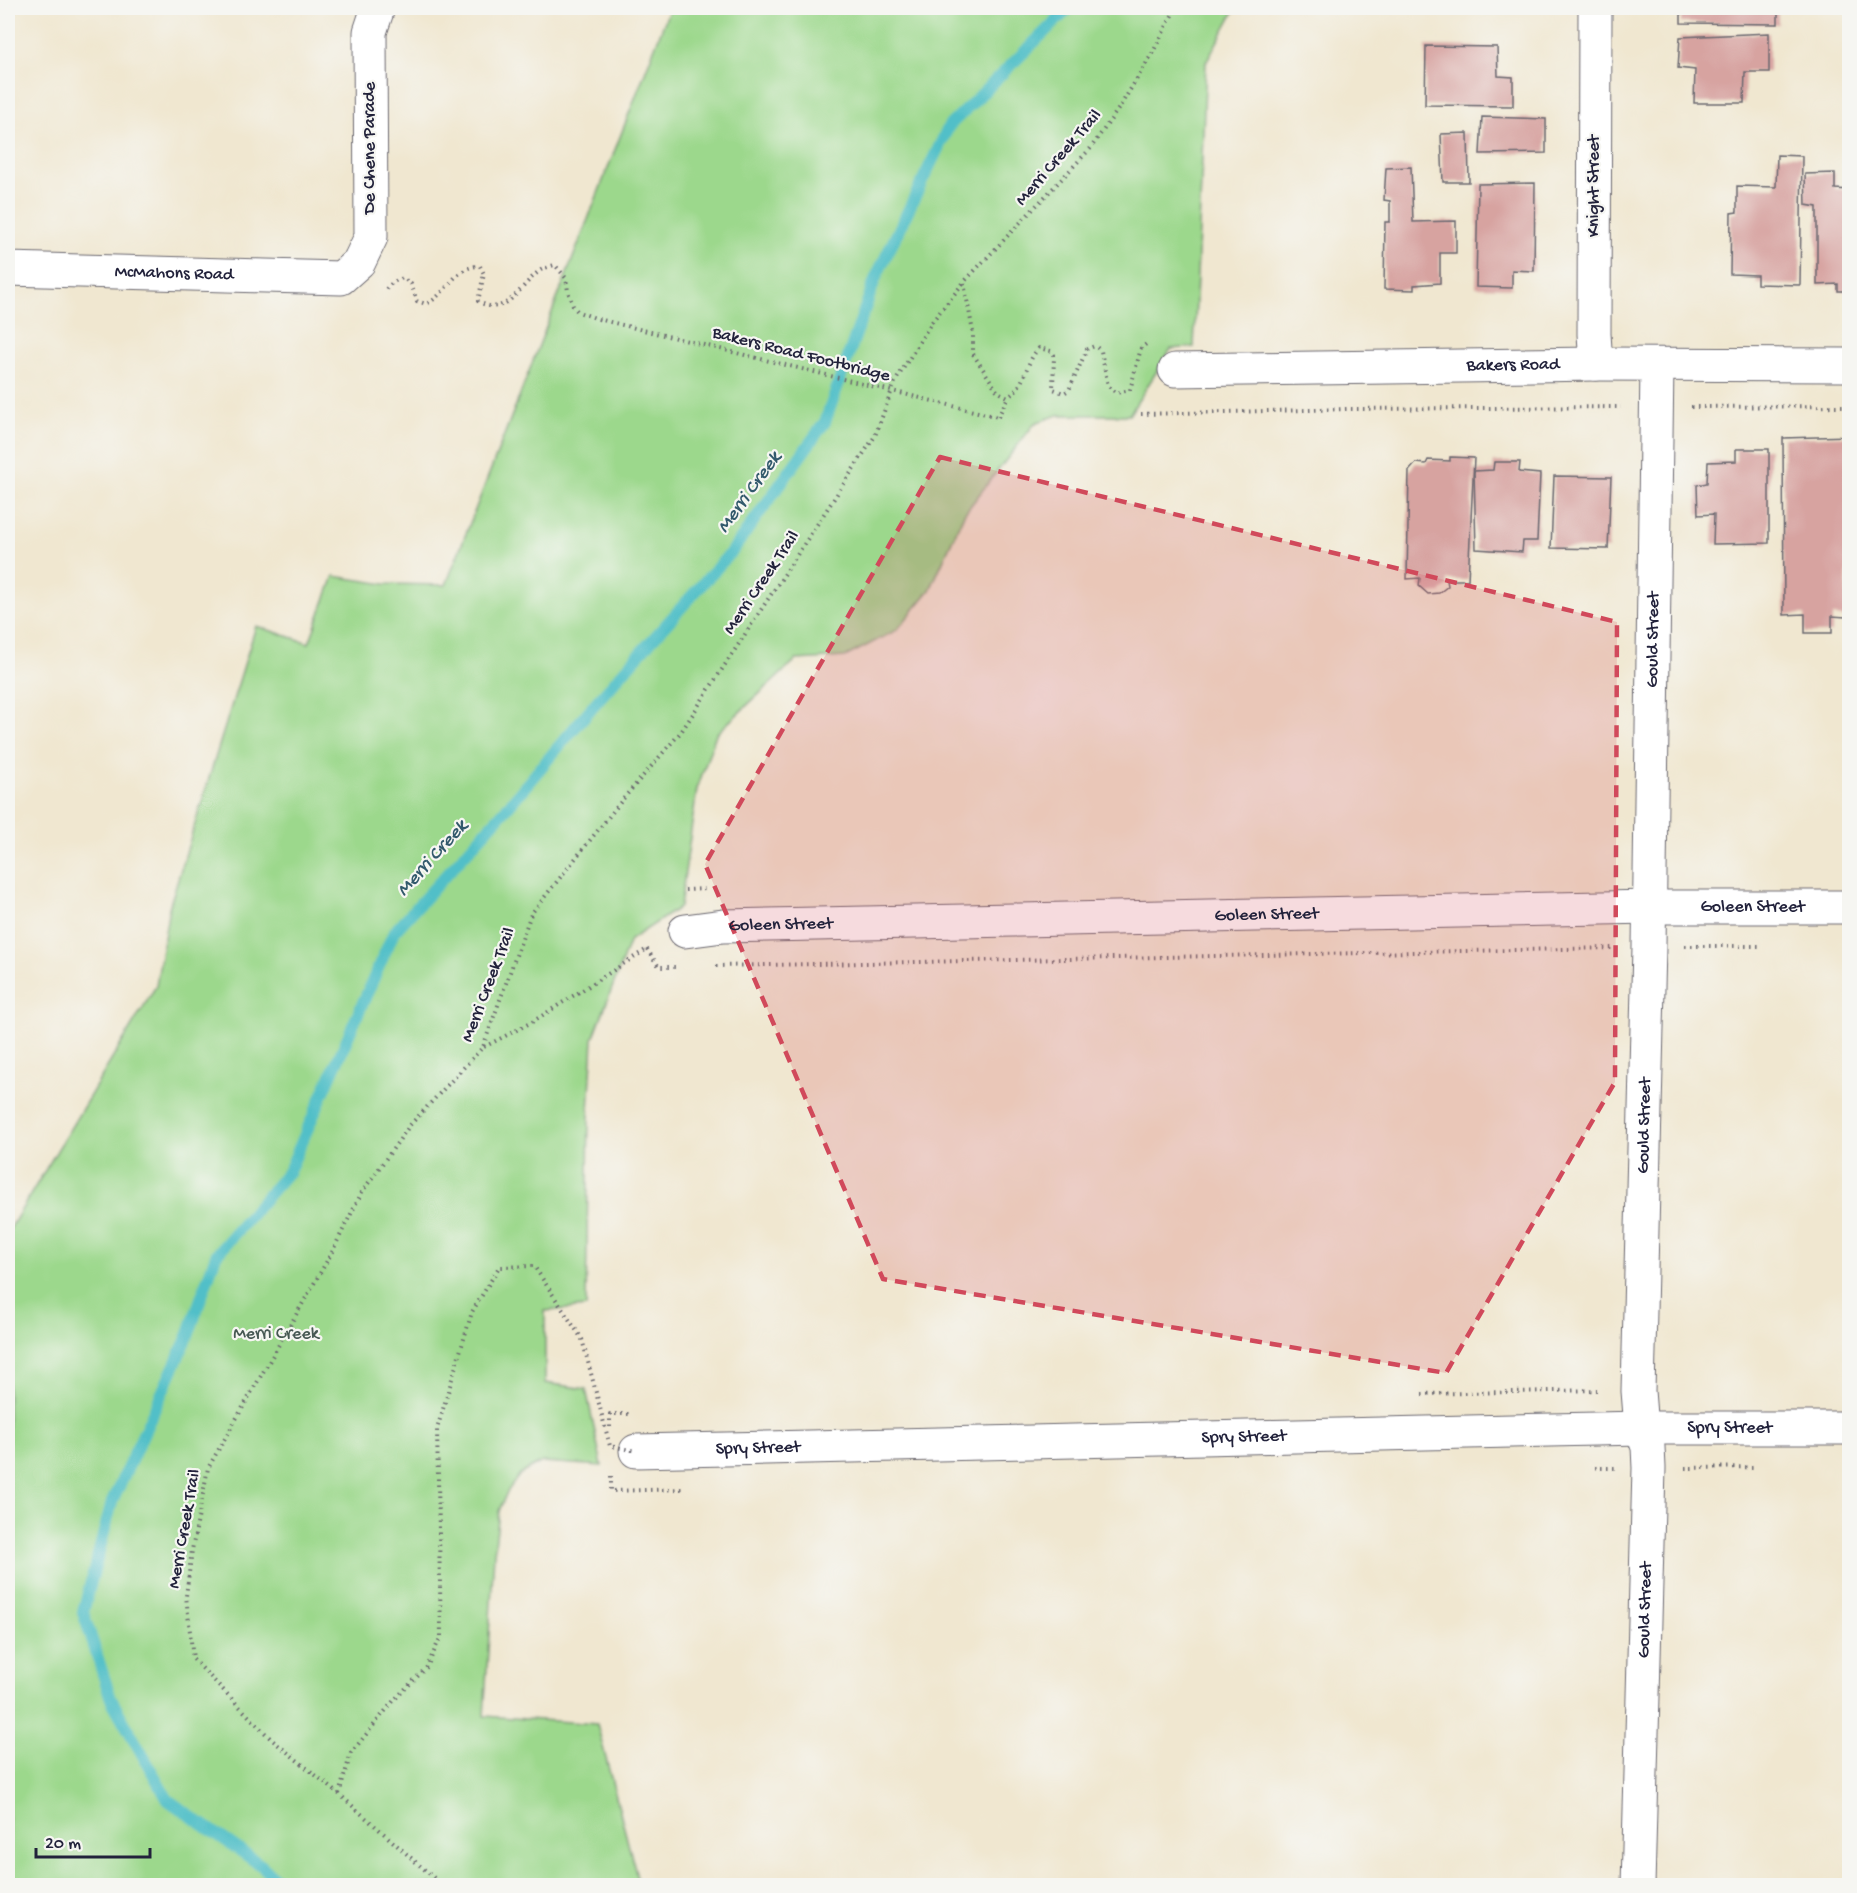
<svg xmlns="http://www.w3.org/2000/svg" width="1857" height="1893" font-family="'Gochi Hand',sans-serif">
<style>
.green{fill:#9cd88c;stroke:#5f7d64;stroke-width:1.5}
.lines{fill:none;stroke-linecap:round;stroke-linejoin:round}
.stream{stroke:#51bfc8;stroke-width:12}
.building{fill:#d7a3a0}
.minor-casing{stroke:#6a676f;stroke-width:35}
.path{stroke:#6a676f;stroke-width:4;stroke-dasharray:1.5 4.5;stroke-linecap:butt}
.minor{stroke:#fff;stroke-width:33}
.path-bridge{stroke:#6a676f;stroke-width:4;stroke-dasharray:1.5 4.5;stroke-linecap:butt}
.marked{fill:#d1495b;fill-opacity:0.2;stroke:#d1495b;stroke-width:4.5;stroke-dasharray:12 8;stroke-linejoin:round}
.labels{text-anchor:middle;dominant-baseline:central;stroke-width:4.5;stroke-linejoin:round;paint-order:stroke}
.street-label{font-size:18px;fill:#22223b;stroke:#f6f6f2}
.park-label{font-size:18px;fill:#475953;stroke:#f6f6f2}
.water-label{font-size:20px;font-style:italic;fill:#32596c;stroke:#f6f6f2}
</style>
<rect width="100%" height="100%" fill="#f6f6f2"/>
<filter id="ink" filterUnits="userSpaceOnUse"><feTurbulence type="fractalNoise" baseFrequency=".0167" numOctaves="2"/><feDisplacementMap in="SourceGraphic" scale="12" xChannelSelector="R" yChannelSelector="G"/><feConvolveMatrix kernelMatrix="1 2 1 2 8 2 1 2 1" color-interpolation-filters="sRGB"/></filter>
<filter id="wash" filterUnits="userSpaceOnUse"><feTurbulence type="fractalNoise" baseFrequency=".008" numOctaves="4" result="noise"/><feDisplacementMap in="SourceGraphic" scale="24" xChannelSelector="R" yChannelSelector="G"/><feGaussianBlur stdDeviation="1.35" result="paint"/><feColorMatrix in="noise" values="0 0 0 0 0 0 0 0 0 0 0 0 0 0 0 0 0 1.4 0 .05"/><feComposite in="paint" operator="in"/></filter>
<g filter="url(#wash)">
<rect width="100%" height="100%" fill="#f0e7d0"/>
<path class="green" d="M670 8H1236L1206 62 1194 347 1171 349 1129 415H1058L1035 423 964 514 930 590 897 630 845 657 796 660 716 734 697 789 680 907 630 940 593 1039 589 1112 586 1307 545 1311V1383L586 1389 602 1466 542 1462 520 1474 507 1492 499 1511 494 1554 484 1716 597 1724 639 1885H8V1232L156 986 169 908 256 626 309 643 334 576 385 584 446 585Z"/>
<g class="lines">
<path class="stream" d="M283 1886 262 1866 168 1800 111 1699 83 1612 112 1502 188 1336 216 1255 289 1171 394 932 505 810 599 699 733 550 825 422 876 277 949 126 1069 8"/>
</g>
<g id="blocks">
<g class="building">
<path d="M1681 8H1789V11H1778V24L1681 23Z"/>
<path d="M1769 33V72H1745L1744 103H1694L1695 70 1678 68 1680 37Z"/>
<path d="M1426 46 1497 47 1498 76 1513 77V106L1425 105Z"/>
<path d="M1482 117 1546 119V153L1480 154Z"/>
<path d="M1468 133 1469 182H1443L1441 134Z"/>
<path d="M1777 155 1802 156 1800 285 1757 284V275L1730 274 1731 213 1737 212V186L1776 187Z"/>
<path d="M1411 167 1413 222 1456 221V253H1440V283L1414 285V290L1384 289 1385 222H1390V201L1384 200 1386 168Z"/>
<path d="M1835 173V189L1850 190V291H1838V284L1817 285V207L1806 205 1805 174Z"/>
<path d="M1535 183 1534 271 1512 270V288L1476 287 1478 184Z"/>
<path d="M1850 436 1846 617 1832 616V633H1805V614L1784 615 1783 438Z"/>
<path d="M1736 449H1769V543L1713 544 1714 514 1698 515 1697 485 1707 483 1708 462 1736 461Z"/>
<path d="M1450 457 1474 458 1468 580H1447L1448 586 1439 593 1428 594 1419 586 1420 578 1407 579 1409 471 1416 463 1426 464 1428 460 1450 461Z"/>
<path d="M1494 462H1520L1519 472 1540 474 1537 541H1523L1522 552 1476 549 1474 471 1493 470Z"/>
<path d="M1554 476 1611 477 1608 549 1551 548Z"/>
</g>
</g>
</g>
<g filter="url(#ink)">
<use href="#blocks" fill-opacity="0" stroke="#6a676f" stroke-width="1.5"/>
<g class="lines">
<defs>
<g id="minor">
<path d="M1595 8 1594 334 1596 364"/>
<path id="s1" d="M8 269 341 278 359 262 371 237 370 32 378 8"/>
<path id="s2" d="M1175 370 1596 364 1850 365"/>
<path id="s3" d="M685 931 723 926 1650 907H1850"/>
<path id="s4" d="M636 1451 1641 1428H1850"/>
<path id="s5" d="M1638 1886 1649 1468 1648 1447 1641 1428 1638 1391 1649 947 1657 365"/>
</g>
</defs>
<use href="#minor" class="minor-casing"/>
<g class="path">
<path d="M964 283 973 332V354L998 392 1008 397C1026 386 1024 364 1039 348L1051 351 1054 355 1053 389 1064 393 1069 390 1087 349 1095 346 1101 351 1108 386 1116 393 1130 390 1141 348 1149 342"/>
<path d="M386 289 393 282 403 278 411 284 417 301 426 304C447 295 454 266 480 266L484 274 478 301C507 320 520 284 541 270 545 268 550 266 555 265L566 278 568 291 573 306 578 312 598 319"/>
<path d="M1691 407 1850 406"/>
<path d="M1141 414 1350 409 1621 407"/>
<path d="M998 417 1008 397"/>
<path d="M685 890 706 889"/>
<path d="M1685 946H1759"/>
<path d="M647 949 659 967H676"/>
<path d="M716 966 1615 948"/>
<path d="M484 1047 532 1022 647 949"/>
<path d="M1422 1394 1597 1390"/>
<path d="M610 1427V1414H629"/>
<path d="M1595 1468H1615"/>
<path d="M1685 1468 1756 1467"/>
<path d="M611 1476V1491L682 1489"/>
<path d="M339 1794 351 1753 395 1699 427 1667 441 1636"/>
<path d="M443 1886 339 1794 271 1739 193 1659 186 1596 192 1550 208 1468 331 1254 362 1192 410 1125 483 1047 531 914 623 799 681 732 875 436 895 382 931 323 964 282 1090 149 1119 108 1152 54 1176 8"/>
</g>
<use href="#minor" class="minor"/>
<g class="path-bridge">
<path d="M598 319 998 417"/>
<path d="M441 1636 437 1429 472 1312 499 1267 534 1266 582 1339 610 1446 636 1451"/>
</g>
</g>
</g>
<path class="marked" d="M940 457 1617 622 1615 1082 1446 1373 883 1279 705 864Z"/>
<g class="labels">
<g class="street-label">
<text transform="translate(370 148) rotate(-90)">De Chene Parade</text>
<text transform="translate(1059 158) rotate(-49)">Merri Creek Trail</text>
<text transform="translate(1594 186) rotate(-90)">Knight Street</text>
<text stroke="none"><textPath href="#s1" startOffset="166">McMahons Road</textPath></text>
<text transform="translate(801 355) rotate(14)">Bakers Road Footbridge</text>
<text stroke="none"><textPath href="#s2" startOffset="338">Bakers Road</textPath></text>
<text transform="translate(762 583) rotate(-56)">Merri Creek Trail</text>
<text stroke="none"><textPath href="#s5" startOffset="1248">Gould Street</textPath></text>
<text stroke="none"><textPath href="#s3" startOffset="1068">Goleen Street</textPath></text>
<text stroke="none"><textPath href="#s3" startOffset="582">Goleen Street</textPath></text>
<text stroke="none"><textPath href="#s3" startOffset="96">Goleen Street</textPath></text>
<text transform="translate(489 985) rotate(-69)">Merri Creek Trail</text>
<text stroke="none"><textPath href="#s5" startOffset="762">Gould Street</textPath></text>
<text stroke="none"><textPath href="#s4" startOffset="1094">Spry Street</textPath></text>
<text stroke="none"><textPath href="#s4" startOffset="608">Spry Street</textPath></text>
<text stroke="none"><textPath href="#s4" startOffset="122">Spry Street</textPath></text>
<text transform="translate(185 1529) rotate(-80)">Merri Creek Trail</text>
<text stroke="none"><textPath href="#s5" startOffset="276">Gould Street</textPath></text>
</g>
<g class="park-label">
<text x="276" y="1334">Merri Creek</text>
</g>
<g class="water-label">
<text transform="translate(750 493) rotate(-54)">Merri Creek</text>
<text transform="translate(433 859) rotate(-48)">Merri Creek</text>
</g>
</g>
<rect width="1857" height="1893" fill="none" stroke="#f6f6f2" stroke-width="30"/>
<path d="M36 1848v9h114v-9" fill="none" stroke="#22223b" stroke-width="3"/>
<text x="45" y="1848" font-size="18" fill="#22223b" stroke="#f6f6f2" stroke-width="4.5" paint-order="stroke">20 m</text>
</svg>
